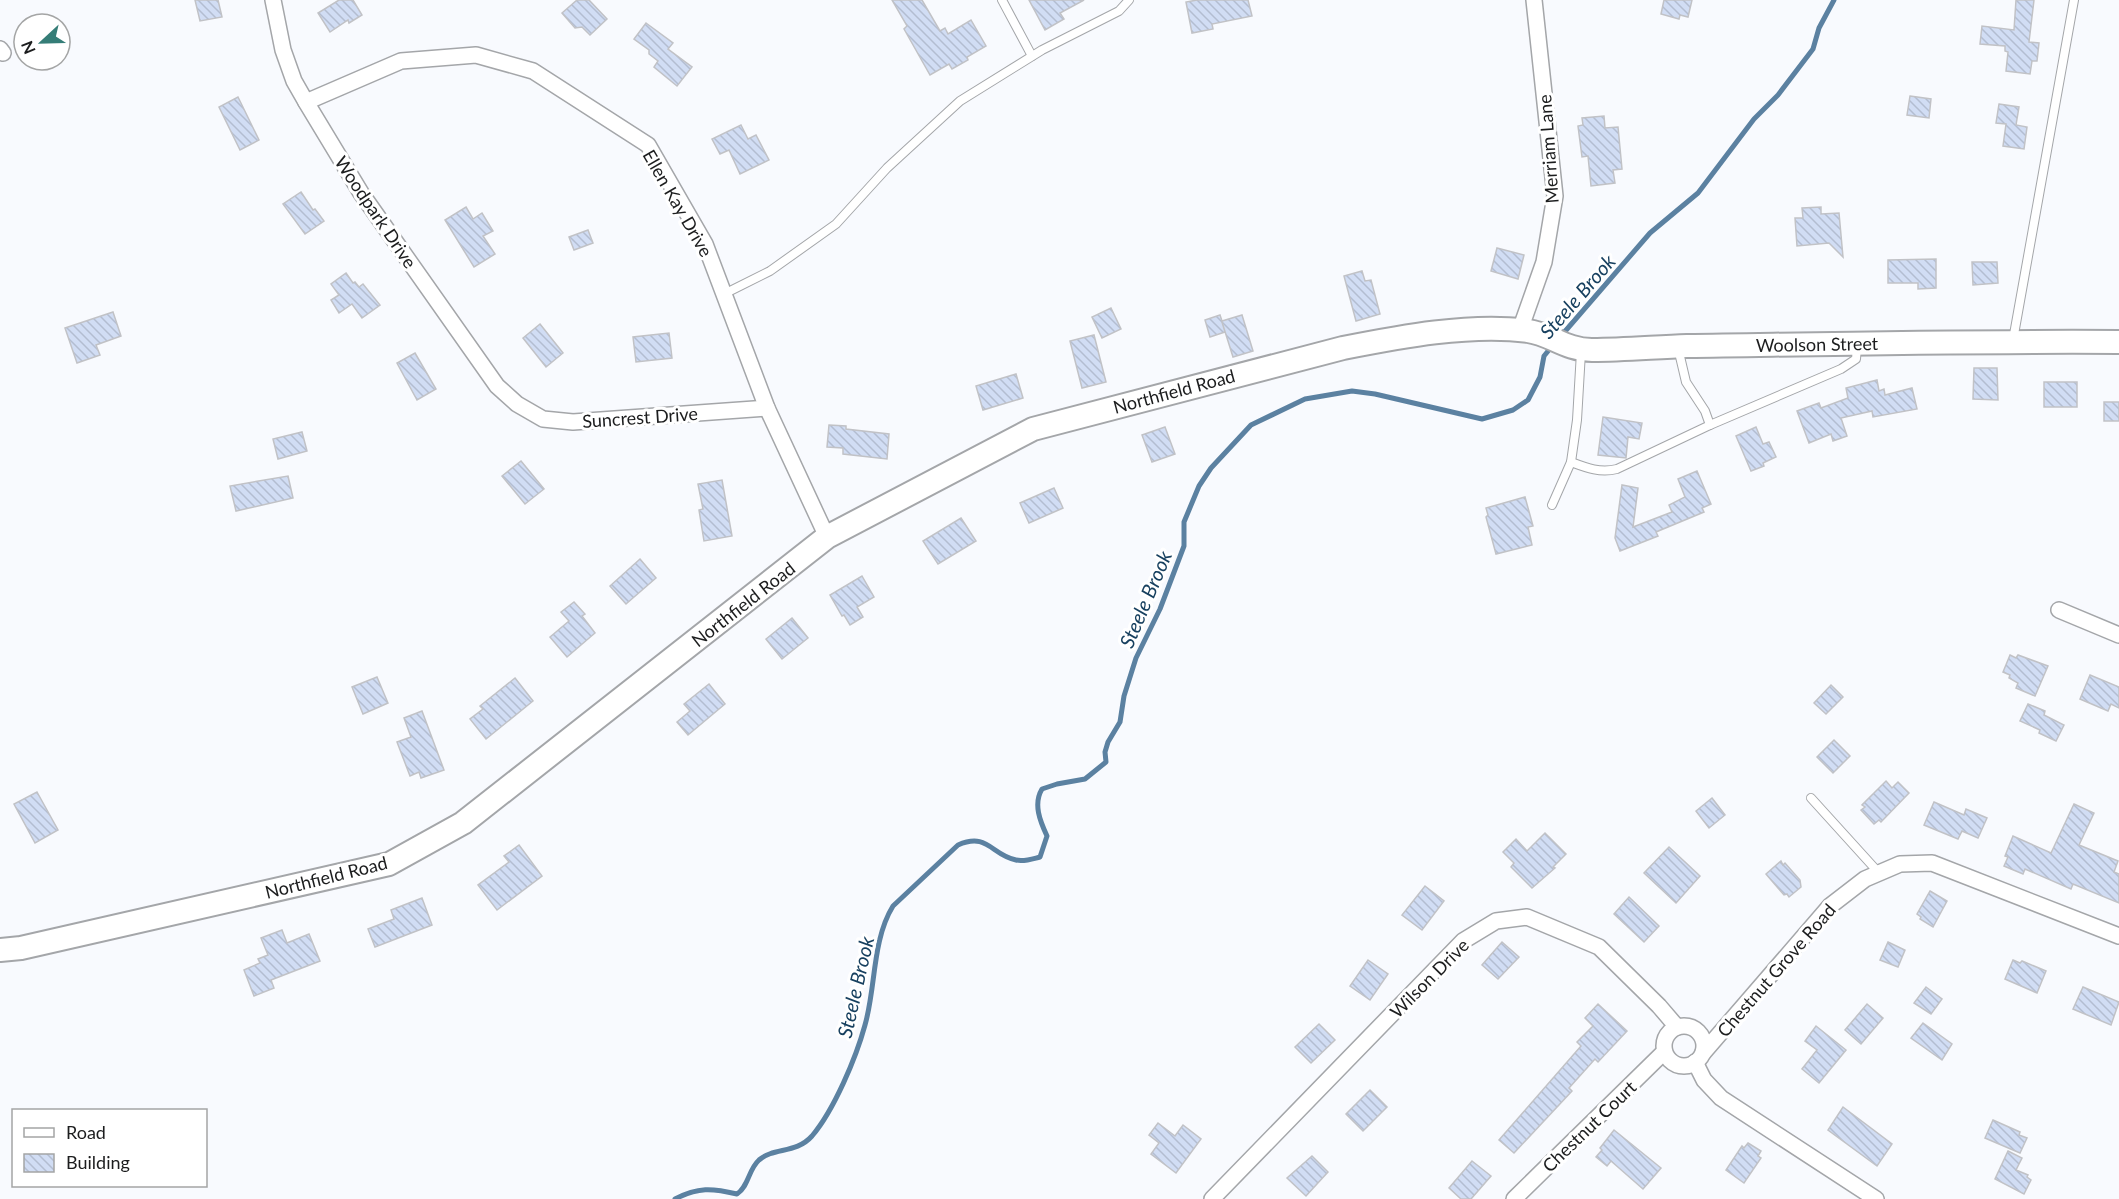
<svg xmlns="http://www.w3.org/2000/svg" width="2119" height="1199" font-family="Lato,sans-serif">
<style>
.lines{fill:none;stroke-linecap:round;stroke-linejoin:round}
.stream{stroke:#5b81a1;stroke-width:5}
.building{fill:url(#building-back-hatch);stroke:#c1c2c6;stroke-width:1.5}
.lane-casing{stroke:#a4a6a9;stroke-width:10}
.street-casing{stroke:#a4a6a9;stroke-width:18}
.secondary-casing{stroke:#a4a6a9;stroke-width:26}
.lane{stroke:#fff;stroke-width:8}
.street{stroke:#fff;stroke-width:15}
.secondary{stroke:#fff;stroke-width:22}
.labels{text-anchor:middle;dominant-baseline:central;stroke-width:6;stroke-linejoin:round;paint-order:stroke}
.street-label{font-size:18px;fill:#1c1d1e;stroke:#fff}
.water-label{font-size:20px;font-style:italic;fill:#17405f;stroke:#fff}
</style>
<defs>
<pattern id="building-back-hatch" width="6" height="6" patternUnits="userSpaceOnUse" patternTransform="scale(1.5)"><rect width="6" height="6" fill="#d1ddf4"/><path d="M-1 5l2 2M0 0l6 6M5-1l2 2" fill="none" stroke="#b3bdd1"/></pattern>
</defs>
<rect width="100%" height="100%" fill="#f8fafe"/>
<g class="lines">
<g class="stream">
<path d="M1561 336 1650 233 1698 193 1754 119 1778 95 1813 49 1819 28 1834 0"/>
<path d="M675 1199C698 1187 712 1188 737 1194 749 1186 748 1170 759 1160 774 1147 796 1154 812 1136 834 1110 856 1058 865 1025 876 987 872 940 893 906L958 845C988 832 991 855 1016 860 1024 862 1032 859 1040 857L1047 836C1040 821 1033 804 1042 789L1057 784 1085 779 1106 762 1105 752 1108 742 1120 722 1124 696 1136 658 1160 609 1184 546V522L1199 486 1211 468 1251 425 1305 399 1352 391 1375 394 1482 419 1513 410 1528 400 1540 377 1544 356 1553 345"/>
</g>
</g>
<g class="building">
<path d="M195 0H218L222 17 200 21Z"/>
<path d="M339 0H353L362 15 349 23 348 20 330 32 318 13Z"/>
<path d="M577 0H589L607 19 590 35 582 27 575 28 562 13Z"/>
<path d="M892 0H922L940 31 945 28 948 34 971 20 986 46 967 57 968 60 952 69 949 64 930 75 904 29 907 26Z"/>
<path d="M1029 0H1084L1060 13 1064 19 1045 30Z"/>
<path d="M1197 0H1248L1252 16 1212 24 1213 29 1192 33 1186 2Z"/>
<path d="M1664 0H1692L1688 17 1680 15 1679 19 1661 14Z"/>
<path d="M2016 0H2034L2029 42 2039 43 2037 61H2032L2030 74 2006 71 2008 52 2005 51V46L1980 44 1982 26 2014 30Z"/>
<path d="M646 23 673 43 668 49 692 67 677 86 654 67 658 61 649 54V50L634 39Z"/>
<path d="M1910 96 1931 99 1929 118 1907 115Z"/>
<path d="M238 97 259 140 240 150 219 107Z"/>
<path d="M1999 104 2019 107 2016 125 2027 127 2024 149 2003 146 2006 124 1996 123Z"/>
<path d="M1604 116 1605 128 1618 127 1622 169 1613 170 1615 183 1591 186 1588 156 1582 157 1578 126 1583 125 1582 118Z"/>
<path d="M741 125 748 139 756 135 769 160 740 174 729 150 720 154 712 139Z"/>
<path d="M301 192 313 210 315 209 324 221 305 234 283 204Z"/>
<path d="M466 207 473 219 482 213 493 231 483 236 495 254 474 267 445 220Z"/>
<path d="M1821 207V214L1839 213 1843 257 1829 243 1797 246 1795 218H1803L1802 208Z"/>
<path d="M588 230 593 243 574 250 569 237Z"/>
<path d="M1497 248 1524 255 1518 279 1491 271Z"/>
<path d="M1936 259V288L1918 289V283H1888V260Z"/>
<path d="M1972 262H1997L1998 283 1973 285Z"/>
<path d="M1362 271 1365 281 1371 280 1380 314 1356 321 1344 276Z"/>
<path d="M346 273 353 283 355 282 359 287 363 284 380 305 362 318 352 304 339 313 331 300 339 295 331 284Z"/>
<path d="M1111 308 1121 329 1102 338 1092 317Z"/>
<path d="M113 312 121 336 96 345 100 355 77 363 65 328Z"/>
<path d="M1220 315 1222 321 1242 315 1253 351 1233 357 1222 322 1225 332 1210 337 1205 320Z"/>
<path d="M540 324 563 353 546 367 523 338Z"/>
<path d="M669 333 672 358 636 362 633 337Z"/>
<path d="M1094 335 1106 382 1082 388 1070 341Z"/>
<path d="M415 353 436 389 417 400 397 363Z"/>
<path d="M1974 368H1997L1998 400 1973 399Z"/>
<path d="M1016 374 1023 398 983 410 976 386Z"/>
<path d="M1877 380 1879 391 1884 389 1885 395 1912 388 1917 409 1873 417 1872 411 1841 418 1847 436 1833 441 1831 434 1809 443 1797 411 1819 403 1821 408 1848 398 1846 388Z"/>
<rect x="2044" y="382" width="33" height="25"/>
<rect x="2104" y="402" width="15" height="19"/>
<path d="M1603 417 1642 423 1639 439 1628 437 1626 458 1598 455Z"/>
<path d="M829 425 846 426V429L889 434 887 459 843 454V448L827 447Z"/>
<path d="M1165 427 1175 454 1152 462 1142 435Z"/>
<path d="M1756 427 1763 444 1769 442 1776 457 1763 463 1764 466 1751 471 1736 436Z"/>
<path d="M302 432 307 451 278 459 273 439Z"/>
<path d="M521 461 544 489 525 504 502 476Z"/>
<path d="M1697 471 1711 504 1702 508 1704 512 1656 532 1658 536 1620 551 1615 538 1622 485 1638 488 1633 527 1672 512 1669 505 1685 497 1678 479Z"/>
<path d="M288 476 293 498 236 511 230 486Z"/>
<path d="M722 480 732 536 704 541 699 510 703 509 698 484Z"/>
<path d="M1054 488 1063 508 1029 523 1020 503Z"/>
<path d="M1525 497 1533 526 1528 527 1532 545 1496 554 1486 517 1488 515 1486 508Z"/>
<path d="M961 518 976 541 938 564 923 541Z"/>
<path d="M640 559 656 578 626 604 610 586Z"/>
<path d="M862 576 874 597 857 607 863 617 850 625 844 615 842 616 830 595Z"/>
<path d="M574 602 585 614 582 616 595 633 567 657 550 637 569 621 561 612Z"/>
<path d="M792 618 808 638 782 659 766 639Z"/>
<path d="M2010 655 2016 658 2018 655 2048 666 2035 696 2016 688 2018 683 2009 678 2010 675 2003 672Z"/>
<path d="M2090 675 2119 687V708L2111 704 2108 711 2080 699Z"/>
<path d="M377 677 388 703 363 714 352 687Z"/>
<path d="M515 678 533 701 486 739 470 719 483 709 480 706Z"/>
<path d="M709 684 725 704 688 735 677 722 690 711 684 704Z"/>
<path d="M1831 685 1843 697 1826 714 1814 703Z"/>
<path d="M2028 704 2045 711 2044 715 2064 725 2056 741 2039 733 2040 730 2020 721Z"/>
<path d="M422 711 444 770 421 778 419 772 410 776 397 742 411 737 404 718Z"/>
<path d="M1834 740 1850 756 1833 773 1817 757Z"/>
<path d="M1886 781 1892 788 1898 782 1909 793 1881 822 1879 820 1874 824 1861 810 1865 807 1862 805Z"/>
<path d="M37 792 58 830 35 843 14 804Z"/>
<path d="M1712 798 1725 815 1709 828 1696 811Z"/>
<path d="M1934 802 1964 815 1966 809 1987 818 1978 838 1962 831 1958 839 1924 825Z"/>
<path d="M2074 804 2094 813 2079 845 2118 861 2114 872 2119 874V903L2073 884 2071 889 2025 869 2023 874 2004 866 2008 857 2005 856 2013 836 2051 853Z"/>
<path d="M1545 833 1566 854 1553 867 1555 868 1532 888 1511 867 1514 863 1503 852 1516 839 1527 851Z"/>
<path d="M519 845 542 876 497 910 478 885 509 862 504 856Z"/>
<path d="M1669 847 1700 876 1676 903 1644 873Z"/>
<path d="M1781 861 1783 865 1785 863 1800 880 1801 887 1789 897 1787 894 1784 895 1766 874Z"/>
<path d="M1425 886 1444 901 1422 930 1402 915Z"/>
<path d="M1930 891 1947 901 1933 927 1920 919 1921 917 1917 914Z"/>
<path d="M1629 897 1659 926 1644 942 1614 914Z"/>
<path d="M422 898 432 925 375 947 368 929 394 919 391 910Z"/>
<path d="M282 930 287 943 309 934 320 961 271 980 274 988 254 996 244 970 260 963 258 959 268 955 261 938Z"/>
<path d="M1502 942 1519 957 1498 979 1482 965Z"/>
<path d="M1888 942 1905 950 1898 967 1880 960Z"/>
<path d="M1368 960 1388 974 1370 1000 1350 986Z"/>
<path d="M2013 960 2020 963 2022 961 2046 971 2037 993 2005 979Z"/>
<path d="M1926 987 1942 999 1931 1014 1914 1003Z"/>
<path d="M2083 987 2119 1002 2111 1025 2073 1009Z"/>
<path d="M1598 1004 1627 1031 1598 1062 1595 1059 1569 1088 1572 1091 1514 1153 1499 1140 1581 1046 1577 1042 1593 1026 1585 1018Z"/>
<path d="M1867 1004 1883 1018 1861 1044 1845 1030Z"/>
<path d="M1923 1023 1952 1044 1942 1060 1911 1038Z"/>
<path d="M1319 1024 1335 1040 1311 1063 1295 1047Z"/>
<path d="M1816 1026 1846 1050 1819 1083 1802 1069 1817 1050 1805 1041Z"/>
<path d="M1370 1090 1387 1107 1363 1131 1346 1114Z"/>
<path d="M1843 1107 1892 1144 1877 1166 1828 1130Z"/>
<path d="M1993 1120 2020 1132 2019 1135 2027 1138 2020 1153 1985 1138Z"/>
<path d="M1158 1123 1175 1136 1183 1125 1201 1139 1176 1173 1151 1154 1159 1143 1149 1135Z"/>
<path d="M1614 1130 1661 1168 1643 1189 1611 1161 1607 1166 1596 1157 1602 1150 1600 1148Z"/>
<path d="M1748 1143 1761 1151 1758 1156 1761 1158 1744 1183 1726 1170 1742 1146 1744 1148Z"/>
<path d="M2008 1151 2022 1158 2016 1170 2028 1175 2027 1177 2031 1180 2024 1194 1995 1179Z"/>
<path d="M1312 1156 1328 1172 1306 1196 1287 1178Z"/>
<path d="M1472 1161 1491 1176 1471 1199H1461L1449 1188Z"/>
</g>
<g class="lines">
<defs>
<g id="lane">
<path d="M1002 0 1032 56"/>
<path d="M724 294 770 271 836 224 887 168 960 101 1042 50 1119 11 1129 0"/>
<path d="M2013 340 2074 0"/>
<path d="M1710 425 1841 369 1856 359 1857 347"/>
<path d="M1571 462C1587 468 1600 473 1617 469L1710 425 1705 411 1686 382 1678 348"/>
<path d="M1552 505 1571 462 1577 420 1581 352"/>
<path d="M1811 798 1879 873"/>
</g>
<g id="street">
<path d="M273 0 283 50 294 81 306 102 361 193 497 386 517 404 543 419 573 422 767 408"/>
<path d="M0 49 3 53"/>
<path d="M306 102 401 61 476 55 533 71 648 145 705 244 767 408 827 537"/>
<path d="M1520 330 1544 262 1555 196 1534 0"/>
<path d="M2059 610 2119 635"/>
<circle cx="1684" cy="1046" r="20"/>
<path d="M1703 1053 1830 906 1865 879 1900 864 1932 863 2119 936"/>
<path d="M1695 1062 1704 1080 1721 1098 1876 1199"/>
<path d="M1212 1199 1463 941 1496 921 1527 917 1599 947 1659 1006 1677 1027"/>
<path d="M1514 1199 1664 1052"/>
</g>
<path id="secondary" d="M0 950 21 948 389 864 463 823 827 537 1033 429 1343 348C1399 337 1471 323 1528 331 1551 334 1565 350 1592 350 1624 350 1656 347 1687 346 1831 344 1975 341 2119 342"/>
</defs>
<use href="#lane" class="lane-casing"/>
<use href="#street" class="street-casing"/>
<use href="#secondary" class="secondary-casing"/>
<use href="#lane" class="lane"/>
<use href="#street" class="street"/>
<use href="#secondary" class="secondary"/>
</g>
<g class="labels">
<g class="street-label">
<text transform="translate(1548 149) rotate(-94)">Merriam Lane</text>
<text transform="translate(678 203) rotate(60)">Ellen Kay Drive</text>
<text transform="translate(376 212) rotate(56)">Woodpark Drive</text>
<text transform="translate(1817 344) rotate(-1)">Woolson Street</text>
<text transform="translate(1174 391) rotate(-15)">Northfield Road</text>
<text transform="translate(640 417) rotate(-4)">Suncrest Drive</text>
<text transform="translate(743 604) rotate(-38)">Northfield Road</text>
<text transform="translate(326 877) rotate(-14)">Northfield Road</text>
<text transform="translate(1776 970) rotate(-49)">Chestnut Grove Road</text>
<text transform="translate(1429 978) rotate(-45)">Wilson Drive</text>
<text transform="translate(1589 1126) rotate(-44)">Chestnut Court</text>
</g>
<g class="water-label">
<text transform="translate(1577 296) rotate(-49)">Steele Brook</text>
<text transform="translate(1145 599) rotate(-67)">Steele Brook</text>
<text transform="translate(855 987) rotate(-77)">Steele Brook</text>
</g>
</g>
<rect x="12" y="1109" width="195" height="78" fill="#ffffff" stroke="#a4a5a5" stroke-width="1.5"/>
<rect x="24" y="1128" width="30" height="9" fill="#ffffff" stroke="#a4a5a5" stroke-width="1.5"/>
<text x="66" y="1139" font-size="18" fill="#1c1d1e">Road</text>
<rect x="24" y="1154" width="30" height="18" fill="url(#building-back-hatch)" stroke="#a4a5a5" stroke-width="1.5"/>
<text x="66" y="1169" font-size="18" fill="#1c1d1e">Building</text>
<g transform="translate(42 42) rotate(248)"><circle r="28" fill="#ffffff" stroke="#a4a5a5" stroke-width="1.5"/>
<path d="M0-4.5L10 22L0 15L-10 22Z" fill="#357d77"/>
<text y="-9" font-size="16" font-weight="bold" text-anchor="middle" fill="#1c1d1e">N</text>
</g>
</svg>
